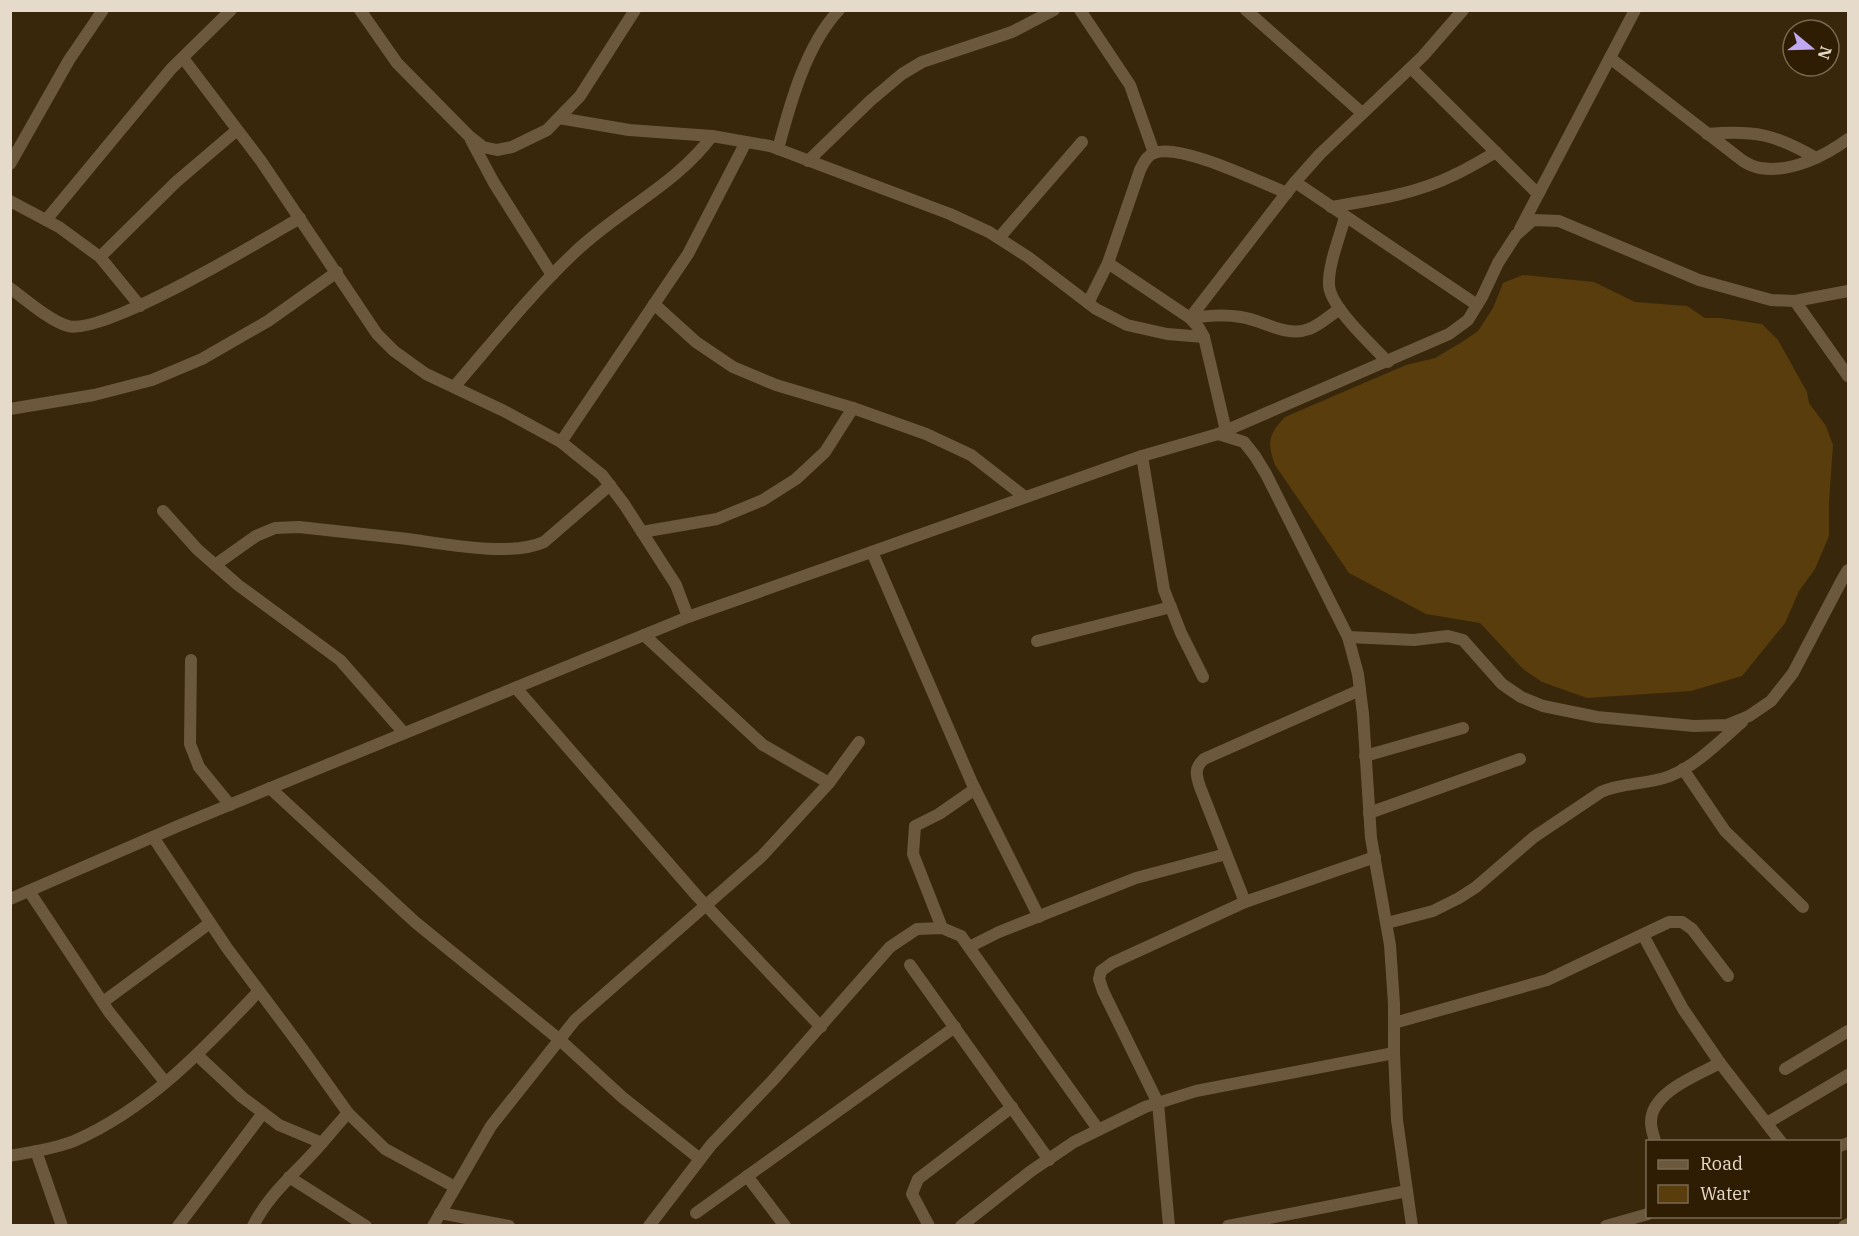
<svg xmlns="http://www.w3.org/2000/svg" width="1859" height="1236" font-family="'IBM Plex Serif',serif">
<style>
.water{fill:#593d0c}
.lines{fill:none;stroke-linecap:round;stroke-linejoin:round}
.minor{stroke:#6c583c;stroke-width:12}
</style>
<rect width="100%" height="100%" fill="#38270a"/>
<path class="water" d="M1523 275 1594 282 1635 302 1687 306 1705 318H1720L1762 324 1778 340 1807 392 1809 403 1826 426 1833 445 1829 503V536L1815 569 1799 591 1785 623 1742 676 1691 691 1587 698 1542 682 1523 669 1480 623 1426 614 1349 573 1275 465C1267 442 1268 435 1285 417L1406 365 1435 358 1462 342 1478 331 1493 308 1503 283Z"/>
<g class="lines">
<g class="minor">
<path d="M360 10 397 63 469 136 483 147 497 150 512 147 547 130 580 96 635 10"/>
<path d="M1080 10 1130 85 1154 153"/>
<path d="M1246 10 1362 113"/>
<path d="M183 58 261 161 377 334 394 351 426 374 504 411 561 442 602 475 624 504 676 585 688 617"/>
<path d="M1610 58 1743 161C1748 164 1754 167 1760 168 1791 173 1825 156 1848 139"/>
<path d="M1411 68 1538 194"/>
<path d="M559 118 629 130 712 136 770 146 950 214 989 232 1028 257 1096 309 1127 325 1167 334 1204 337"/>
<path d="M1707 134C1755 130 1774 134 1816 158"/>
<path d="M471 140 494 183 552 275"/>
<path d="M778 149C790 104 806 45 839 10"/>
<path d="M808 161 870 101 902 74 922 62 1012 32 1054 10"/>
<path d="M10 164 69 60 103 10"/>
<path d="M1295 182 1477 305"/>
<path d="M10 201 59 227 100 257 140 306"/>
<path d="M1331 207C1373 200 1416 194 1454 175 1469 168 1482 160 1496 152"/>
<path d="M1345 217C1340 236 1328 265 1329 285 1330 307 1372 345 1388 362"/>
<path d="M46 220 171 69 231 10"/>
<path d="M1520 229 1635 10"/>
<path d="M999 238 1082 142"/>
<path d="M100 257 176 182 237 130"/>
<path d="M1108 263 1190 318 1199 328 1204 337 1226 431"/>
<path d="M10 288C25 299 50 321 68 326 104 336 262 240 300 218"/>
<path d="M1795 301 1848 376"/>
<path d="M1088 303 1108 263 1140 170C1144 163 1146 156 1154 153 1181 143 1259 182 1287 193"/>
<path d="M654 304 696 342 733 367 776 385 853 408 926 434 971 455 1025 497"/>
<path d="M1190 318 1295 182 1320 154 1423 56 1463 10"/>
<path d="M1190 318C1207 316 1224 314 1241 317 1263 320 1286 338 1309 329 1320 325 1330 315 1340 309"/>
<path d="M454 387C493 342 530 295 573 254 617 211 676 185 712 136"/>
<path d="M10 409 94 395 152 380 202 359 268 321 337 272"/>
<path d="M1218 434 1449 334 1468 320 1482 297 1498 263 1516 235 1533 220 1559 221 1699 280 1771 300 1795 301 1848 291"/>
<path d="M561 442 688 254 746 142"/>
<path d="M1142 456 1164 590 1181 633 1203 677"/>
<path d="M163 511 197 549 238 585 340 660 404 733"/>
<path d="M642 532 717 519 763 500 796 479 825 452 853 408"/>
<path d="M872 552 972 783 1039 917"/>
<path d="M215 565 256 536 275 528 299 527C335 531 372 535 408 539 445 544 512 557 544 542L610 485"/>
<path d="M644 635 763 745 829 783"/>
<path d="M1348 637 1414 640 1448 636 1463 640 1502 684 1521 697 1543 706 1597 717 1694 726 1727 725 1749 716 1771 701 1793 673 1843 578 1848 570"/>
<path d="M1037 641 1171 607"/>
<path d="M191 660 190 744 199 767 230 805"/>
<path d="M516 688 697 896 821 1027"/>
<path d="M1365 756 1463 728"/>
<path d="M1683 769 1725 831 1803 907"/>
<path d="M270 788 415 922 560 1040 622 1097 700 1159"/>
<path d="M1369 813 1520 759"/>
<path d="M153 837 227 948 301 1047 348 1113 385 1149 455 1187"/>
<path d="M29 891 109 1012 165 1082"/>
<path d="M10 899 178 826 688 617 1142 456 1218 434 1244 442 1255 456 1266 474 1348 637 1358 674 1363 714 1371 838 1390 945 1394 1004V1053L1397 1120 1412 1226"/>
<path d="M1245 902 1200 787C1196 775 1194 768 1204 759L1360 690"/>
<path d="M1387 923 1433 911 1459 898 1476 887 1534 837 1601 792C1623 782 1647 785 1670 776 1697 765 1720 741 1742 722"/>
<path d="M942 928 913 854 915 826 939 814 975 789"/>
<path d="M1643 935 1683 1009 1720 1063 1781 1142"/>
<path d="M969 947 999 932 1136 878 1226 854"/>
<path d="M910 965 1049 1160"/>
<path d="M103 1002 210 923"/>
<path d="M1394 1023 1547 980 1669 922H1682L1692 929 1728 976"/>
<path d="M197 1055 242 1097 279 1125 322 1143"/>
<path d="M1785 1069 1848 1031"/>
<path d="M1767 1123 1848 1075"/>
<path d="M1655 1142C1654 1136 1651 1129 1651 1123 1650 1092 1698 1075 1720 1063"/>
<path d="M1840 1146 1848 1143"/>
<path d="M36 1151 62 1226"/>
<path d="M10 1156C31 1152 54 1149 74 1141 148 1109 205 1048 259 991"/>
<path d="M747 1176 785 1226"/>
<path d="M289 1177 366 1226"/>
<path d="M440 1213 509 1226"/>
<path d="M696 1213 955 1027"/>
<path d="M178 1226 263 1113"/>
<path d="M253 1226C268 1196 291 1177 313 1153 325 1140 336 1126 348 1113"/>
<path d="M433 1226 491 1126 575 1020 762 856 829 783 859 742"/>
<path d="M649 1226 711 1145 774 1079 890 947 917 929 942 928 961 936 1098 1129"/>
<path d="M929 1226 912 1194 918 1179 1012 1107"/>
<path d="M961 1226 1031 1171 1074 1142 1145 1107 1196 1091 1394 1053"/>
<path d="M1169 1226 1158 1103 1103 991 1099 979 1101 971 1112 963 1245 902 1375 857"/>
<path d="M1228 1226 1407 1191"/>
<path d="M1606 1226 1648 1214"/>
<path d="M1844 1226 1848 1224"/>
</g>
</g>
<rect width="1859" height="1236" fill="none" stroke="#e6dbcb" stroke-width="24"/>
<rect x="1646" y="1140" width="195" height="78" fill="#2e1d02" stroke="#786952" stroke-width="1.5"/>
<rect x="1658" y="1160" width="30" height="9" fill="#6c583c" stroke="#786952" stroke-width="1.5"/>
<text x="1700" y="1170" font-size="18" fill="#e6dbcb">Road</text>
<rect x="1658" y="1185" width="30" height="18" fill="#593d0c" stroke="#786952" stroke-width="1.5"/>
<text x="1700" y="1200" font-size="18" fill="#e6dbcb">Water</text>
<g transform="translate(1811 48) rotate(109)"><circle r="28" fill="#2e1d02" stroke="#786952" stroke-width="1.5"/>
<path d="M0-4.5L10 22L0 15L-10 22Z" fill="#c0a8f3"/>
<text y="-9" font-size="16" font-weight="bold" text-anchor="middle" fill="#e6dbcb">N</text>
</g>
</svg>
